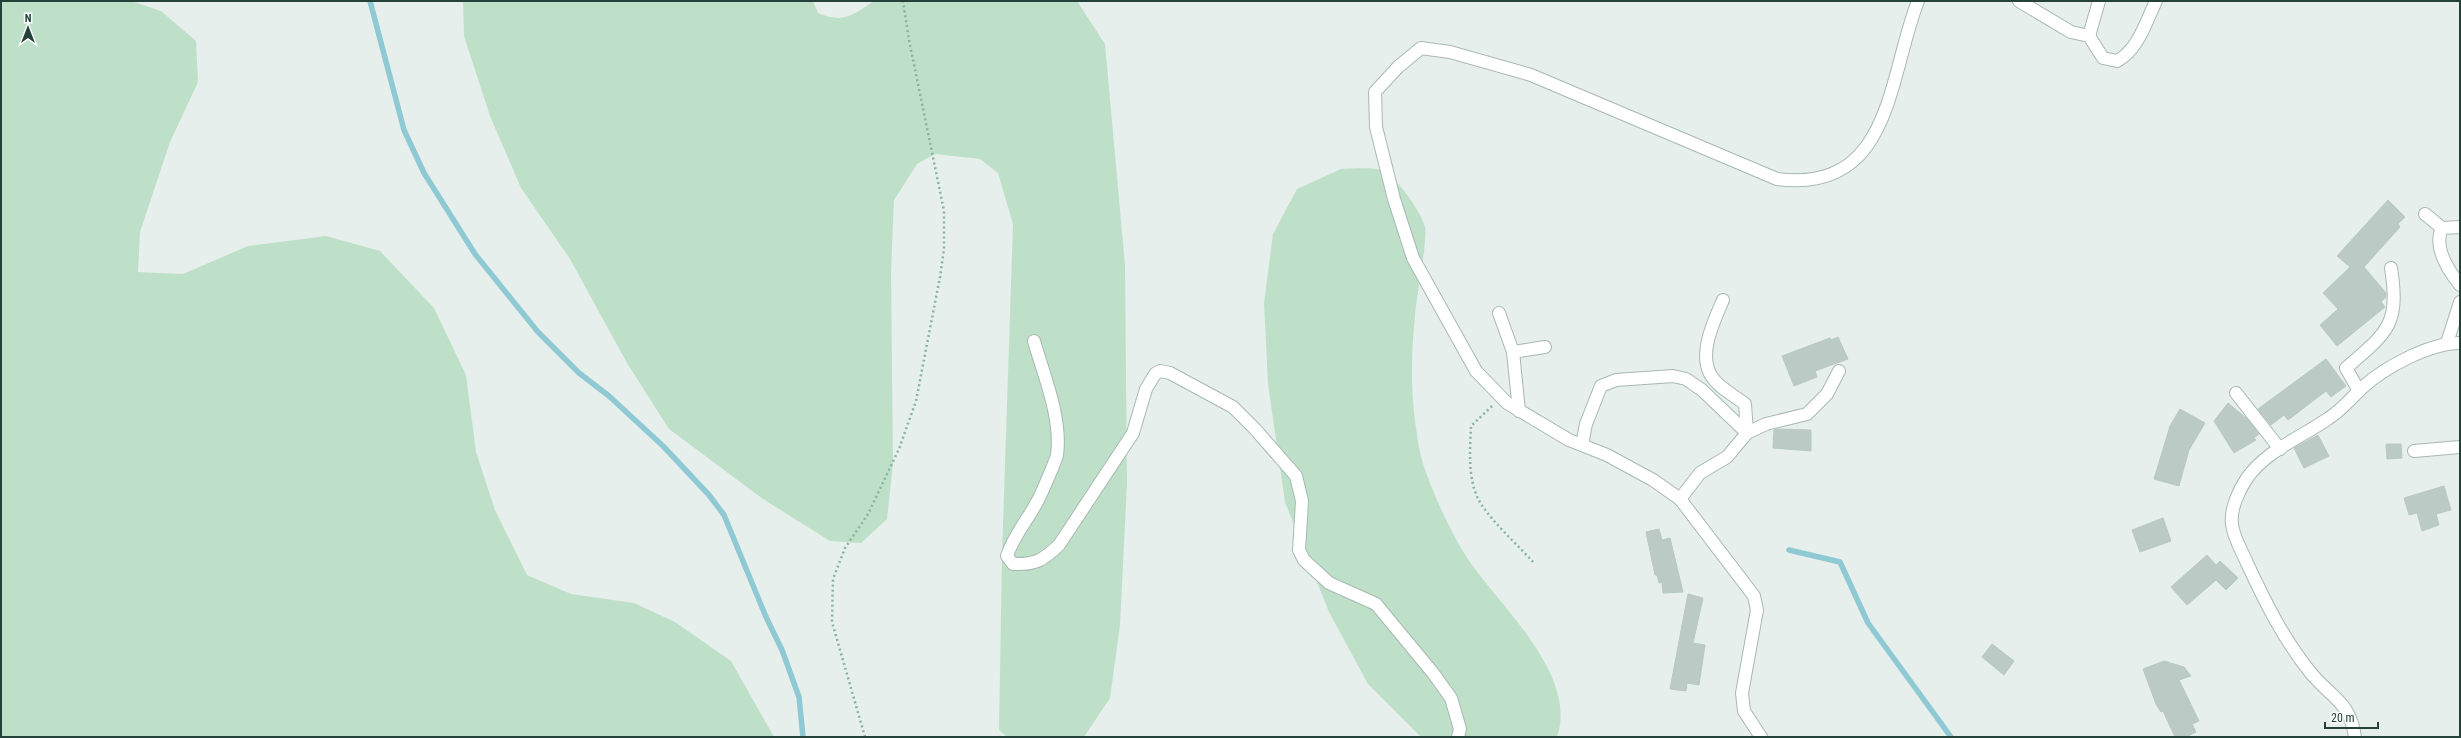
<svg xmlns="http://www.w3.org/2000/svg" width="2461" height="738" font-family="'Roboto Condensed',sans-serif">
<style>
.green{fill:#bfe0c8}
.lines{fill:none;stroke-linecap:round;stroke-linejoin:round}
.stream{stroke:#8ec9d4;stroke-width:5.5}
.building{fill:#bbcac4;stroke:#b8c9c2}
.minor-casing{stroke:#a8b8b2;stroke-width:14}
.path{stroke:#86b3a5;stroke-width:2.5;stroke-dasharray:2 3;stroke-linecap:butt}
.minor{stroke:#fff;stroke-width:12}
</style>
<rect width="100%" height="100%" fill="#e6efeb"/>
<g class="green">
<path d="M1 1H131L161 11 196 41 198 82 170 142 140 232 138 272 183 274 248 246 326 236 380 251 434 308 466 375 476 452 495 510 527 575 571 594 634 603 675 622 731 661 774 737H1Z"/>
<path d="M463 1H813L818 13C844 24 853 15 874 1H1077L1105 44 1125 265 1127 484 1120 625 1110 698 1084 737H1007L999 730 1002 555 1013 224 998 173 980 159 935 154 917 164 894 200 891 272 893 463 887 519 861 543 830 541 763 499 669 429 627 363 570 259 521 188 490 116 464 36Z"/>
<path d="M1341 169C1352 169 1370 167 1381 170 1396 176 1421 211 1425 227 1428 238 1416 300 1415 316 1410 362 1411 407 1420 452 1426 480 1453 538 1470 562 1502 608 1578 676 1557 737H1421L1368 684 1329 612 1285 502 1268 384 1264 303 1273 234 1297 189Z"/>
</g>
<g class="lines">
<g class="stream">
<path d="M370 1 404 130 424 173 475 254 538 332 579 373 609 396 663 446 709 495 724 515 766 617 782 650 799 697 803 737"/>
<path d="M1789 550 1840 562 1868 623 1951 737"/>
</g>
</g>
<g class="building">
<path d="M2388 200 2405 217 2398 224 2400 227 2364 267 2386 293V297L2381 302 2385 307 2337 346 2320 325 2338 309 2323 293 2350 267 2337 256Z"/>
<path d="M1838 337 1848 359 1815 371 1817 377 1794 386 1782 356 1830 338 1831 340Z"/>
<path d="M2326 359 2346 386 2331 397 2326 391 2288 420 2284 415 2271 425 2258 409Z"/>
<path d="M2228 403 2246 418 2259 434 2254 438 2256 440 2234 453 2214 421Z"/>
<path d="M2180 409 2205 423 2189 450 2179 486 2154 479 2170 426Z"/>
<path d="M1776 429 1811 430V451L1773 448 1774 430Z"/>
<path d="M2318 435 2329 456 2304 468 2294 448Z"/>
<path d="M2386 444H2401L2402 458 2387 459Z"/>
<path d="M2444 486 2451 510 2436 514 2439 525 2422 531 2417 513 2409 515 2404 498Z"/>
<path d="M2163 518 2171 541 2140 552 2132 530Z"/>
<path d="M1659 529 1662 540 1670 538 1683 592 1663 593 1662 582 1659 583 1657 575H1655L1646 532Z"/>
<path d="M2207 555 2216 565 2220 561 2238 578 2226 590 2216 580 2187 605 2171 587Z"/>
<path d="M1688 594 1703 598 1693 643 1705 645 1699 685 1687 683 1686 691 1670 689Z"/>
<path d="M1992 644 2014 661 2004 675 1982 657Z"/>
<path d="M2164 661 2184 667 2191 676 2179 680 2199 721 2192 724 2196 732 2186 737H2175L2163 711 2161 712 2156 704 2143 669Z"/>
</g>
<g class="lines">
<defs>
<g id="minor">
<path d="M2019 1 2071 32 2089 36 2103 58 2117 61C2138 50 2146 22 2156 1"/>
<path d="M2089 36 2099 1"/>
<path d="M2425 214 2442 228"/>
<path d="M2460 227 2442 228C2433 247 2448 270 2460 285"/>
<path d="M1499 313 1513 352 1519 411"/>
<path d="M1034 341C1044 376 1062 418 1057 455 1056 460 1041 495 1038 500 1028 520 1014 534 1007 556L1013 564C1036 565 1043 560 1059 545L1133 433 1146 389 1155 374 1160 371 1170 373 1233 407 1255 429 1296 476 1302 501 1299 550 1304 560 1329 583 1376 604 1433 673 1451 698 1460 729 1458 737"/>
<path d="M2447 343 2460 302"/>
<path d="M1513 352 1545 347"/>
<path d="M2359 391 2346 368C2387 332 2400 326 2391 268"/>
<path d="M2236 393 2280 449"/>
<path d="M1582 445 1586 424 1601 386 1616 380 1673 376 1686 379 1702 390 1747 433 1766 424 1807 414 1827 394 1839 371"/>
<path d="M2414 451 2460 447"/>
<path d="M1680 499 1700 473 1727 457 1747 433 1745 404C1735 396 1719 388 1712 377 1697 355 1714 321 1723 300"/>
<path d="M1761 737 1744 711 1742 693 1757 610 1754 596 1680 499 1653 480 1607 455 1569 440 1507 403 1476 371 1413 258 1394 199 1376 127 1375 92 1398 67 1421 48 1450 52 1531 75 1777 179C1892 194 1888 77 1918 1"/>
<path d="M2355 737C2350 701 2331 698 2310 672 2283 638 2265 602 2247 563 2242 551 2233 537 2232 524 2230 509 2239 490 2247 478 2267 450 2302 437 2329 418 2342 410 2352 397 2363 387 2385 367 2430 343 2460 343"/>
</g>
</defs>
<use href="#minor" class="minor-casing"/>
<g class="path">
<path d="M1492 406 1471 426C1470 450 1467 482 1481 504 1495 525 1516 543 1533 562"/>
<path d="M865 737 832 622 833 579 845 548 868 514 899 449 916 401 940 277 944 249V211L909 40 903 1"/>
</g>
<use href="#minor" class="minor"/>
</g>
<rect width="2461" height="738" fill="none" stroke="#24423a" stroke-width="4"/>
<g transform="translate(28 28)" stroke="#f7fbf9" stroke-width="3" paint-order="stroke">
<path d="M0-3L7 15L0 10L-7 15Z" fill="#24423a"/>
<text y="-6" font-size="11" font-weight="bold" text-anchor="middle" fill="#24423a">N</text>
</g>
<path d="M2325 722v6h53v-6" fill="none" stroke="#24423a" stroke-width="2"/>
<text x="2331" y="722" font-size="12" fill="#24423a" stroke="#f7fbf9" stroke-width="3" paint-order="stroke">20 m</text>
</svg>
